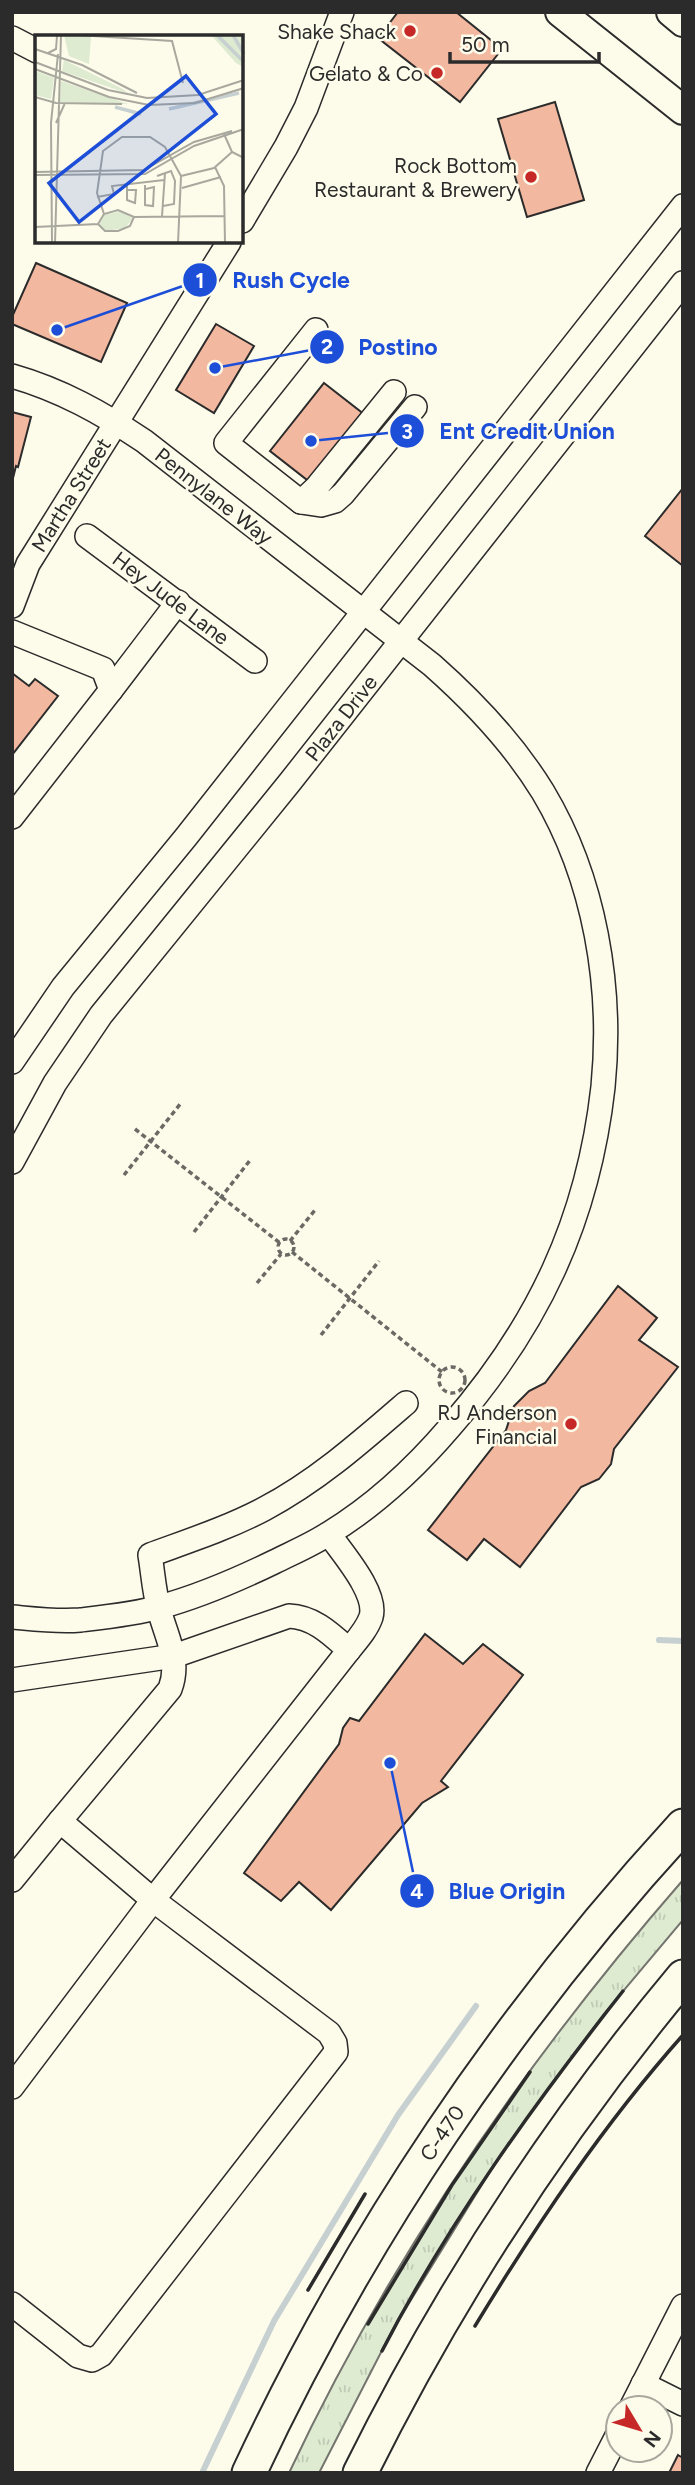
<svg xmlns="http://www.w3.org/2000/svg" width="695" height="2485" font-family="Figtree,sans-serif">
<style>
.grass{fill:url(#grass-tufts);stroke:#74746e;stroke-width:2}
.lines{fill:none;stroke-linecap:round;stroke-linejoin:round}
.stream{stroke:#c7d0d0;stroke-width:6}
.building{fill:#f2b8a0;stroke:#2b2b2b;stroke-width:2}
.minor-casing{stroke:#2b2b2b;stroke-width:26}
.major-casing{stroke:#2b2b2b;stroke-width:32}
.highway-casing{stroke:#2b2b2b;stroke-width:37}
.path{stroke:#6a6964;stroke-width:3.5;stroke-dasharray:5 3.5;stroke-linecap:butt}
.minor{stroke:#fdfbea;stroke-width:23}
.major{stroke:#fdfbea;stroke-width:28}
.highway{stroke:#fdfbea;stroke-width:33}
.wall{stroke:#2b2b2b;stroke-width:3.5}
.poi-dot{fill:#c62828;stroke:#fdfbea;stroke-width:2.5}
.labels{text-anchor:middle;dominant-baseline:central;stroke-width:5;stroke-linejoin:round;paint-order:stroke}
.poi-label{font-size:21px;fill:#2b2b2b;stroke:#fdfbea;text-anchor:end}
.street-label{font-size:21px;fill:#2b2b2b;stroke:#fdfbea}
.inset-river{fill:none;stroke:#c7d0d0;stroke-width:3.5}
.inset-road{fill:none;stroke:#a9a89e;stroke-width:2}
.view{fill:#1d4ed8;fill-opacity:0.15;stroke:#1d4ed8;stroke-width:3.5}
.inset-edge{fill:none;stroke:#2b2b2b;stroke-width:3.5}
.leader{fill:none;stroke:#1d4ed8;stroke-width:2.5}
.callout-dot{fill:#1d4ed8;stroke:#fdfbea;stroke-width:2.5}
.mark-label{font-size:21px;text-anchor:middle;font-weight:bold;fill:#fff}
.callout-label{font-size:23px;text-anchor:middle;font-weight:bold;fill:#1d4ed8;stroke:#fdfbea;stroke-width:5;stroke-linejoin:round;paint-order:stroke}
</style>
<defs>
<pattern id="grass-tufts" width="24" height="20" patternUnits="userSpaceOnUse" patternTransform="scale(1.75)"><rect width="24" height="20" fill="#deebd1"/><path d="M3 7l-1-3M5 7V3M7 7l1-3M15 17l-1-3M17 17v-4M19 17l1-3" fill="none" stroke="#bfcab4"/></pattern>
</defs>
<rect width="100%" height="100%" fill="#fdfbea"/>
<path class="grass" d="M683 1880V1920L603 2015 529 2115 491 2170 393 2329 319 2473H289C390 2258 527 2059 683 1880Z"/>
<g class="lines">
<g class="stream">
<path d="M659 1640 683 1641"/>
<path d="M202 2473 274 2321 294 2288 398 2115 476 2006"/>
</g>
</g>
<g class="building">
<path d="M398 12H456L502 49 460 102 378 38Z"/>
<path d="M555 102 584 200 527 217 498 119Z"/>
<path d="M36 263 127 303 101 362 12 324V317Z"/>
<path d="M216 324 254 346 214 413 176 390Z"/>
<path d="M324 383 365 415 311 483 270 451Z"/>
<path d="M12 412 31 417 18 467 16 466 13 478Z"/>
<path d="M683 488V566L645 536Z"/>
<path d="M12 673 29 686 35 679 58 696 12 755Z"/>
<path d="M618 1286 657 1318 639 1340 678 1367 614 1449 611 1464 599 1479 581 1487 520 1567 484 1539 467 1560 428 1530 506 1430 514 1406 529 1391 545 1383Z"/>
<path d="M425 1634 463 1664 483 1644 523 1675 441 1781 448 1787 422 1803 331 1910 299 1882 281 1901 244 1873 339 1744 343 1728 350 1718 359 1721Z"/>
<path d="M678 2455 683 2458V2473H669Z"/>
</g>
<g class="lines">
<defs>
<g id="minor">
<path d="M12 38 37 51"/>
<path d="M242 221 286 147 306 108 342 12"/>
<path d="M316 330 226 443 301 502 321 505 335 501 343 494 415 407"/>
<path d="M12 376C61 390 102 413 144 441L432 665C475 703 513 743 543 792 595 879 613 987 603 1087 588 1221 538 1326 450 1427 415 1468 374 1506 328 1534 311 1545 292 1553 274 1562 237 1580 200 1596 160 1607 135 1614 106 1617 80 1620 58 1622 34 1619 12 1617"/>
<path d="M301 502 316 488 394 392"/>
<path d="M87 536 255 661"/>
<path d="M12 606 28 564 229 242"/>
<path d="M12 632 103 669 111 690 12 817"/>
<path d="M111 690 178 602"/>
<path d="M12 1062 63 987 186 837 683 206"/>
<path d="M12 1162 55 1083 101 1015 290 782 683 283"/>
<path d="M329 1534C342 1553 378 1593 371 1617 367 1629 357 1640 349 1650"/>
<path d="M12 1680 174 1656 289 1616C314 1617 331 1634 349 1650L153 1900 329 2033 335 2043 336 2052 101 2355 92 2360 78 2356 12 2304"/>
<path d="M60 1821 170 1689C181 1660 166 1637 159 1609 154 1592 153 1573 150 1555 188 1541 228 1528 264 1509 317 1481 361 1442 406 1403"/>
<path d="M12 1880 60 1821 153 1900 12 2087"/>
<path d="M643 2384 683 2404"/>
<path d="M631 2408 683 2306"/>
<path d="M598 2473 618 2434"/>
</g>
<g id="major">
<path d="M560 12 683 110"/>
<path d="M671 12 683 22"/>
</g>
<g id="highway">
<path d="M249 2473C359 2237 507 2018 683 1826"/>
<path d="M360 2473C448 2296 556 2129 683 1977"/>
</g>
</defs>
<use href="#minor" class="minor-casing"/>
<use href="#major" class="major-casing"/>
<use href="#highway" class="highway-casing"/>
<g class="path">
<path d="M135 1129 280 1243"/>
<path d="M124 1175 181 1103"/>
<path d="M194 1232 251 1159"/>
<circle cx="286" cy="1247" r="8"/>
<path d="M290 1241 315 1210"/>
<path d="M292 1252 442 1372"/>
<path d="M257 1283 281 1254"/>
<path d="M321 1335 379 1261"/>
<circle cx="452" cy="1380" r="13"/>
</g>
<use href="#minor" class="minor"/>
<use href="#major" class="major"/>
<use href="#highway" class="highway"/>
<g class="wall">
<path d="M308 2290 365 2194"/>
<path d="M368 2324 452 2185 530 2072"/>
<path d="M475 2326C537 2224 603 2125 683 2035"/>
<path d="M382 2351C448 2223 534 2104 623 1991"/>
</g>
</g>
<g class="poi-dot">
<circle cx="410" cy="31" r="7"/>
<circle cx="437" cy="73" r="7"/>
<circle cx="531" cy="177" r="7"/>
<circle cx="571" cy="1424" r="7"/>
</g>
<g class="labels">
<g class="poi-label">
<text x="396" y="31">Shake Shack</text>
<text x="423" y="73">Gelato &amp; Co</text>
<text x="517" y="165">Rock Bottom<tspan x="517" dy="24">Restaurant &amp; Brewery</tspan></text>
<text x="557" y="1412">RJ Anderson<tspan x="557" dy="24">Financial</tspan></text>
</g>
<g class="street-label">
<text transform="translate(71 495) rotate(-58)">Martha Street</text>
<text transform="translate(214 496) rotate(38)">Pennylane Way</text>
<text transform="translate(171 598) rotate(37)">Hey Jude Lane</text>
<text transform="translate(341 718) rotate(-52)">Plaza Drive</text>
<text transform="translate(442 2133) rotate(-56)">C-470</text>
</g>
</g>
<g transform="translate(35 35)">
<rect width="208" height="208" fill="#fdfbea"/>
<path d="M29 0H91L56 2 54 29 34 21ZM29 25 86 53 94 59 27 36ZM0 36 19 43 16 64 0 60ZM26 46 93 69 25 67Z" fill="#deebd1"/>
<path d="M176 0H208V32L201 28Z" fill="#deebd1"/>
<path d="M86 176 98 183 90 193 71 196 64 190 69 180Z" fill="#deebd1"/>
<path class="inset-river" d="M182 0 209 27M198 0 209 19M80 72 106 79M134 74 204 58"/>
<path class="inset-road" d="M42 0 137 6 148 48M0 14 47 30 102 58M13 18 21 14 22 1M0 27 73 55 112 63 163 60 209 45M0 34 74 62 114 70 160 68 209 53M0 62 21 68 87 69M21 88 30 68M189 99 197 117 209 123M180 132 189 151 190 208M0 137 109 135 159 107 197 96M0 140 110 139 159 111 209 94M122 141 136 136 140 146 139 169 128 171M146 141 179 133 197 117M110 150V170L118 171 119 152 111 154M92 151V165L100 168 101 155H92M147 153 186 142M62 162 79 159 77 151 129 145M69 179 62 158 68 116 87 102H115L130 112 146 141 143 208M127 181 130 138M99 182 95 191 83 196H70L63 189 69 179 83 175 99 182 190 181M0 192 63 189M17 208 16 88 23 19M20 208 26 0"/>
<path class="view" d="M151 41 181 79 44 187 14 148Z"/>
<rect width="208" height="208" class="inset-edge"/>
</g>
<path class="leader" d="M57 330L200 280M215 368L327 347M311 441L407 431M390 1763L417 1891"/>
<g class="callout-dot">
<circle cx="57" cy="330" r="7"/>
<circle cx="215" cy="368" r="7"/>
<circle cx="311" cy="441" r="7"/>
<circle cx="390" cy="1763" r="7"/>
<circle cx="200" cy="280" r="18"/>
<circle cx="327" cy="347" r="18"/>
<circle cx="407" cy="431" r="18"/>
<circle cx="417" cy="1891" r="18"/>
</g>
<g class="mark-label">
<text x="200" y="288">1</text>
<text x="327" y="354">2</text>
<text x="407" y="439">3</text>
<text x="417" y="1899">4</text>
</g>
<g class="callout-label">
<text x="291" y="288">Rush Cycle</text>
<text x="398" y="355">Postino</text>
<text x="527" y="439">Ent Credit Union</text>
<text x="507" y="1899">Blue Origin</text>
</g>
<rect width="695" height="2485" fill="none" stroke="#2b2b2b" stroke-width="28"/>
<g transform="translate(639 2429) rotate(128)"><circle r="33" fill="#fdfbea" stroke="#a9a89e" stroke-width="2"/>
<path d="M0-5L12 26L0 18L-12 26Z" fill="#c62828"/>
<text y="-10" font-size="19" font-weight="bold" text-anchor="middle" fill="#2b2b2b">N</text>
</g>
<path d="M450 52v10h149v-10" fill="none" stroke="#2b2b2b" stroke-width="3.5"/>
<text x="461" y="52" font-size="21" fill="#2b2b2b" stroke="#fdfbea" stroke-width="5" paint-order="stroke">50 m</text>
</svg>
